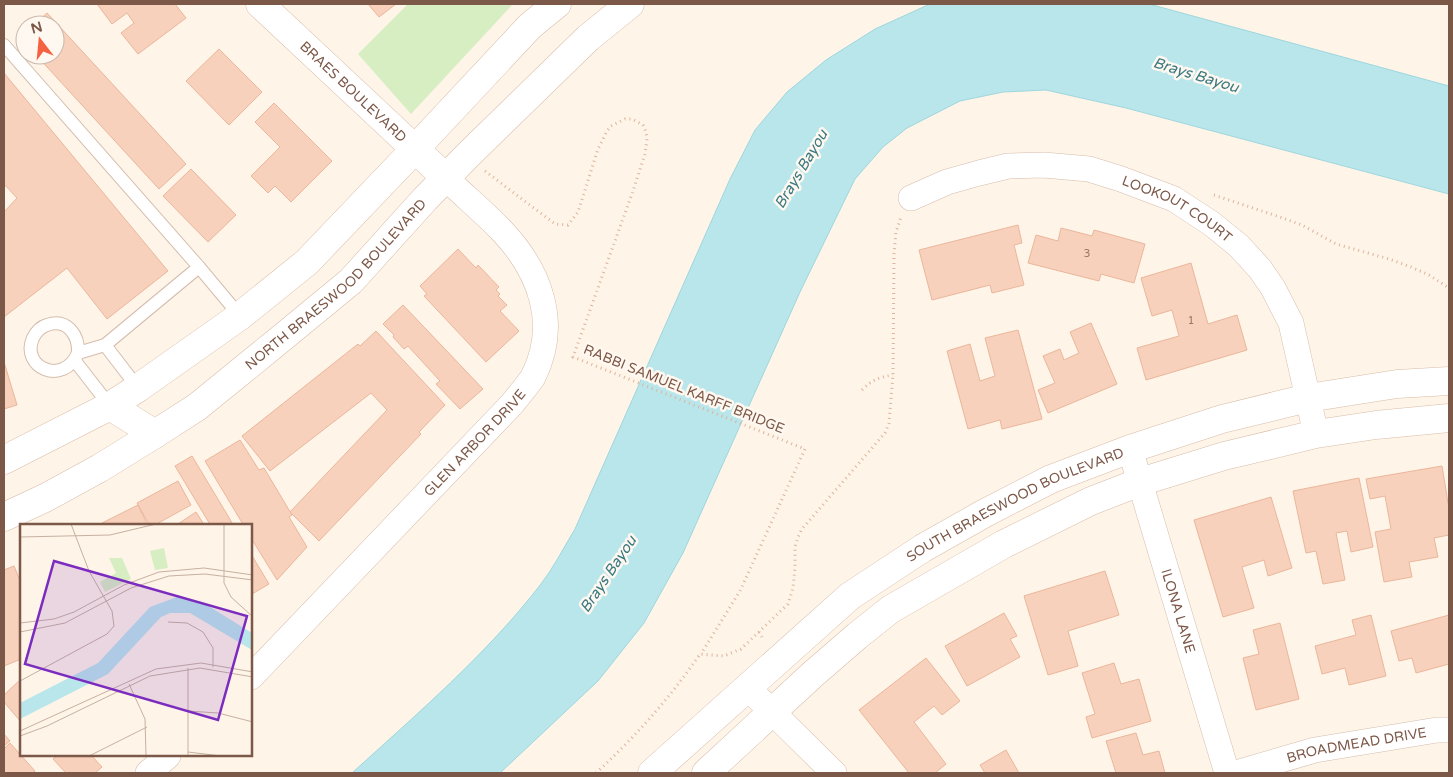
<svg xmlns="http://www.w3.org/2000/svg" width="1453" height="777" font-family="'Varela Round',sans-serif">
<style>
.green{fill:#d7eec3}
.water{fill:#b9e6eb;stroke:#9ed6de}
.building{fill:#f7d1bc;stroke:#ebb69b}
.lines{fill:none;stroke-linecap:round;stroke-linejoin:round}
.lane-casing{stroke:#d5bdae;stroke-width:14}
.street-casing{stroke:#d5bdae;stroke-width:26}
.secondary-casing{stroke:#d8bdaa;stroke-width:29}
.path{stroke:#ddb49e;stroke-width:3;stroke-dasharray:1 4;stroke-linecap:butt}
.lane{stroke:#fff;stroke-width:12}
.street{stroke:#fff;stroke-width:25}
.secondary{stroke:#fff;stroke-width:28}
.labels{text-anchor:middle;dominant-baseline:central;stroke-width:5;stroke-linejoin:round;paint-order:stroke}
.number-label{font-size:11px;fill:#9b7665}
.street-label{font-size:14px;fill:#7c5848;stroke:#fff8f0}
.water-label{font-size:15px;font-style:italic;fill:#3a7982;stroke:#fff8f0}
.inset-road{fill:none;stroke:#c6b1a2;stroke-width:1}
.view{fill:#7b2cbf;fill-opacity:0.15;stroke:#7b2cbf;stroke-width:2.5}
.inset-edge{fill:none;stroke:#7c5848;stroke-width:2.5}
</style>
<rect width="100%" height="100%" fill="#fef4e7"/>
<path class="green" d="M408 4H513L411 114 358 54Z"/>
<path class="water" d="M930 4H1149L1449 86V194L1126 108 1046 90 1003 92 960 101 907 128 883 147 855 179 800 292 683 553 644 623 598 681 500 773H352C418 713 486 655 541 584 554 567 564 547 575 529L730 179 755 130 787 92 826 60 875 29Z"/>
<g class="building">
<path d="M97 4H175L186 18 138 54 121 33 134 23 127 13 112 24Z"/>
<path d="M368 4H396L379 17Z"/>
<path d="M47 13 186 164 159 189 36 55H55V25H34Z"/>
<path d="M25 33V43L20 38Z"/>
<path d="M219 49 262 92 229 125 186 81Z"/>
<path d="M4 73 168 271 107 319 67 268 4 317V212L17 198 4 184Z"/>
<path d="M274 103 332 161 291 202 275 186 268 193 251 176 280 147 255 122Z"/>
<path d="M191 169 236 215 208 242 163 196Z"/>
<path d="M1018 225 1022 243 1014 245 1024 285 992 293 990 285 932 300 919 250Z"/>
<path d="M1061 228 1092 236 1094 230 1145 244 1134 283 1101 274 1099 281 1028 263 1036 235 1058 241Z"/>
<path d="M458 249 476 268 478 265 499 287 496 290 500 294 498 296 507 305 500 311 519 331 486 362 424 296 427 294 420 286Z"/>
<path d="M1191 263 1208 324 1237 315 1247 350 1146 380 1137 348 1179 336 1172 310 1152 316 1141 278Z"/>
<path d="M403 305 483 389 460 409 436 384 440 381 408 346 404 349 393 337 394 335 383 324Z"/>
<path d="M1091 323 1117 384 1048 413 1038 390 1055 383 1043 356 1060 349 1064 360 1079 353 1070 332Z"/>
<path d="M1018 330 1042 419 1002 429 1000 420 968 429 947 351 970 344 980 381 995 376 985 338Z"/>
<path d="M376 331 445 405 419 432 421 434 319 541 290 512 387 410 371 393 270 471 242 436 358 344 360 346Z"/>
<path d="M4 362 17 405 4 409Z"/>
<path d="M240 440 259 470 264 468 292 515 289 517 307 547 277 580 251 538V526H244L205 461Z"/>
<path d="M192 456 234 526H211L175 466Z"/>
<path d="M1442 466 1449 509V535L1434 538 1438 557 1409 562 1412 577 1384 582 1375 532 1391 529 1385 496 1370 499 1366 479Z"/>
<path d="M1359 478 1373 547 1351 552 1347 531 1336 533 1345 580 1323 584 1316 551 1306 553 1293 491Z"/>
<path d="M178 481 191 505 153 526H150L137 503Z"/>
<path d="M1271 497 1292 568 1268 576 1264 560 1242 567 1254 608 1223 617 1194 520Z"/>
<path d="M138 505 148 526H103L102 523Z"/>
<path d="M196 512 205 526H175Z"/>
<path d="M251 554 269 584 252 594 251 593Z"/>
<path d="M14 566 21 583V659L4 666V570Z"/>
<path d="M1105 571 1119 615 1068 631 1078 666 1048 675 1024 596Z"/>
<path d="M1004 613 1017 636 1010 639 1020 657 967 686 945 646Z"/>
<path d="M1371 615 1386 676 1349 685 1345 668 1322 674 1315 646 1356 635 1352 620Z"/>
<path d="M1449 615V664L1416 673 1412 658 1399 661 1391 631Z"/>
<path d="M1280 623 1299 699 1256 710 1243 658 1259 654 1253 630Z"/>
<path d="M926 658 960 701 942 715 934 706 914 722 946 764 935 773H909L859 710Z"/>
<path d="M1114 663 1121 684 1139 679 1151 721 1092 738 1086 717 1095 714 1082 673Z"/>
<path d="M21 679V722L4 702V695Z"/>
<path d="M1136 733 1143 755 1159 751 1165 773H1116L1106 741Z"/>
<path d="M4 734 10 741 4 746Z"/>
<path d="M10 743 35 771 32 773H4V749Z"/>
<path d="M1006 750 1019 773H985L980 765Z"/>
<path d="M57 756H92L102 767 95 773H66L53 759Z"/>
</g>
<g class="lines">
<defs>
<g id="lane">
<path d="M4 45 199 267 240 316"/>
<path d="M105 345 138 388"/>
<path d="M78 353C79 335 67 318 47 325 40 327 36 332 33 338 20 367 63 387 78 353L105 345 199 267"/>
<path d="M75 361 110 406"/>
</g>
<g id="street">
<path id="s1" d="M911 198 947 182 979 173 1008 166 1044 165 1089 169 1121 179 1174 199 1212 224 1239 246 1260 269 1273 288 1291 323 1316 434"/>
<path id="s2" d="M1130 449 1227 773"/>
<path id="s3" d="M251 677 512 404C519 395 527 386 533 377 560 324 540 271 502 231 484 212 464 196 446 178"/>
<path d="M747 687 834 773"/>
<path d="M148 773 168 756"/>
<path id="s4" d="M1236 773 1315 750 1437 730H1449"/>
</g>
<g id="secondary">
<path id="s5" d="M260 4 446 178"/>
<path d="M110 406 155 434"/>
<path d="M4 460 110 406 138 388 240 316 307 262 415 149 530 26 557 4"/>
<path id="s6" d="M4 517 45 498 100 468 155 434 197 407 272 346 351 281 425 199 468 155 588 38 630 4"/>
<path id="s7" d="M652 773 850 596 923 548 985 513 1051 479 1130 449 1222 419 1308 398 1397 384 1449 381"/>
<path d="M706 773 812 675 857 636 891 609 1004 544 1091 501 1140 482 1224 456 1316 434 1376 425 1449 418"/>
</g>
</defs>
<use href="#lane" class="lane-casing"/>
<use href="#street" class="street-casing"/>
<use href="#secondary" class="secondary-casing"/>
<g class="path">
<path d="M485 171 555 224 568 225 578 212 598 149 607 131 611 126 625 119H632L643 125 646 132 647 139 645 154 633 191 573 357 805 449 740 591 701 654"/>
<path d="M1214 195 1277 216 1302 225 1336 244 1389 259 1411 267 1429 275 1449 288"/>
<path d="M862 390C872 380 879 377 893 375"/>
<path d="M759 632 762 637"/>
<path d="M596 773C635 737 670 698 700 654L724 656 741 649 788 604 793 588 795 568V547L798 537 802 529 885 433 889 423 893 375 894 254 896 232 901 217"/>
</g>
<use href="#lane" class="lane"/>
<use href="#street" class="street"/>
<use href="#secondary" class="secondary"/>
</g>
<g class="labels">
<g class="number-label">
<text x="1087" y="253">3</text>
<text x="1191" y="320">1</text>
</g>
<g class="street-label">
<text stroke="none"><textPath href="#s5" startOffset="128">BRAES BOULEVARD</textPath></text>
<text stroke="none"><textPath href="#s1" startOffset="281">LOOKOUT COURT</textPath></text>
<text stroke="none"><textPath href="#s6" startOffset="408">NORTH BRAESWOOD BOULEVARD</textPath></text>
<text transform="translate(684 389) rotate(22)">RABBI SAMUEL KARFF BRIDGE</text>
<text stroke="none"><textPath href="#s3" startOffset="324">GLEN ARBOR DRIVE</textPath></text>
<text stroke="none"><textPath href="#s7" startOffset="455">SOUTH BRAESWOOD BOULEVARD</textPath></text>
<text stroke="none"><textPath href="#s2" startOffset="169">ILONA LANE</textPath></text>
<text stroke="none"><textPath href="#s4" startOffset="124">BROADMEAD DRIVE</textPath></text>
</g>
<g class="water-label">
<text transform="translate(1196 75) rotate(17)">Brays Bayou</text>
<text transform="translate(801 169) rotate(-59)">Brays Bayou</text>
<text transform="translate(608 574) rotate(-56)">Brays Bayou</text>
</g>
</g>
<g transform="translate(20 524)">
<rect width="232" height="232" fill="#fef4e7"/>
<path d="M144 24 148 44 135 46 130 27ZM89 34H102L111 55 85 68 80 58 96 49Z" fill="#d7eec3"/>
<path d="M157 73 182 78 232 109V126L170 89H150L141 93 88 150 0 195V179L78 139 130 83Z" fill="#b9e6eb"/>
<path class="inset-road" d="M204 0V59L211 73 233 93M0 13 90 11 136 0M148 98 167 99 183 108 193 124V143M0 99 34 95 54 88 104 61 139 48 184 44 233 51M0 108 45 99 111 64 149 52 185 50 233 56M168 144V232M0 157 87 110 94 102 92 87 69 47 51 0M109 160 125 195 126 232M168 187 198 189 233 198M0 207 136 145 181 139 233 148M0 212 27 202 130 152 180 144 233 153M168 228 201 232M69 232 127 203"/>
<path class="view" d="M34 37 227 92 198 196 5 140Z"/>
<rect width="232" height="232" class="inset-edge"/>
</g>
<rect width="1453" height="777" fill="none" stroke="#7c5848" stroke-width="10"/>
<g transform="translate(40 40) rotate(344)"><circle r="24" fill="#fff8f0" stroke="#cbb8ad"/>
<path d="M0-4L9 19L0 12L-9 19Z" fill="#f46241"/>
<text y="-8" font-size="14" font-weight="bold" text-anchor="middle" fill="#7c5848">N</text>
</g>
</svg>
